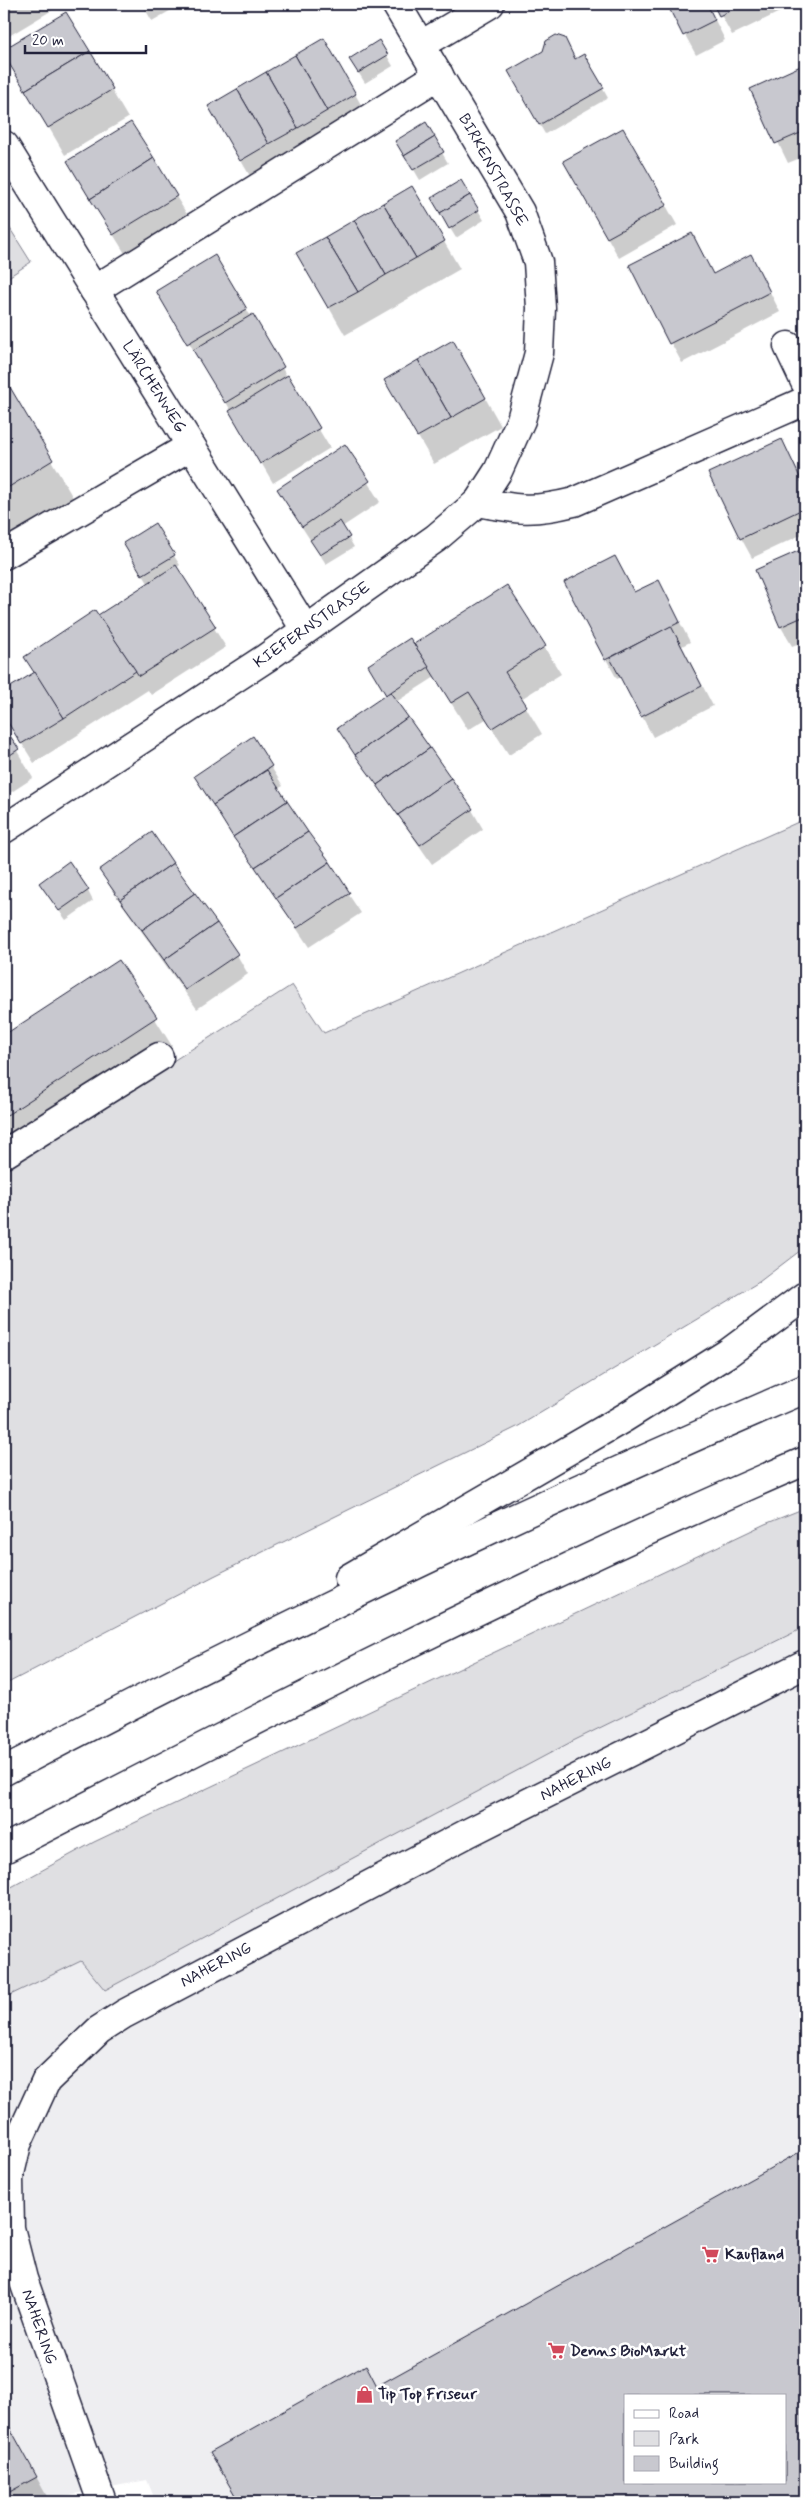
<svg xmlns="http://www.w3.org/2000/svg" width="809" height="2506" font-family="Mynerve,sans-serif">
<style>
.built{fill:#eeeef1;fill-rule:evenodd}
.green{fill:#dfdfe2;stroke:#80808e}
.shadow{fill:#0003;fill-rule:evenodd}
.building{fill:#c8c8cf;stroke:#22223b;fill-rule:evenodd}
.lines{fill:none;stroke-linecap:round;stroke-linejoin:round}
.minor-casing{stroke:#22223b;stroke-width:31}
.highway-casing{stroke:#22223b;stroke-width:31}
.minor{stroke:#fff;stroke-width:28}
.highway{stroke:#fff;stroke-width:28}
.labels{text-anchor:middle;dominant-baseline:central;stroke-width:5;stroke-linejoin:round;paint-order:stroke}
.street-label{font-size:16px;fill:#22223b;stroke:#fff}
.poi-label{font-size:16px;font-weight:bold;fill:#22223b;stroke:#fff;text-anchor:start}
</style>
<rect width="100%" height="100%" fill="#fff"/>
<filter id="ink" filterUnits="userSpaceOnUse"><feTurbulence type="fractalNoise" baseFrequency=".02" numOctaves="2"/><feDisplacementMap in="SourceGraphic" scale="10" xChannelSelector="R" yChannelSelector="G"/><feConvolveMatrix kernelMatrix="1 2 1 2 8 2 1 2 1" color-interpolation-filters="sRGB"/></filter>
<g filter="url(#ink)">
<path class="built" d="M805 1627V2502H156L147 2480 54 2498 44 2502H4V1998L81 1961 105 1990 573 1741ZM625 2395H785V2482H625Z"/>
<g class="green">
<path d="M4 219 31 262 4 280Z"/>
<path d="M805 819V1247L759 1282 517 1427 214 1576 4 1685V1169L292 985 324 1033Z"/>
<path d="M805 1508V1627L573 1741 105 1990 81 1961 4 1998V1891L94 1842 765 1524Z"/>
</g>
<g class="shadow">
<path d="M4 4H57L59 6 4 39Z"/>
<path d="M142 4H182L152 21Z"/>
<path d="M320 4H330L323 8Z"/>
<path d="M668 4H707L725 40 696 55Z"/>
<path d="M715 4H796L732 35Z"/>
<path d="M66 14 128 118 65 155 4 51Z"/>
<path d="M324 40 371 122 257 188 209 106Z"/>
<path d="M379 42 393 66 365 83 350 59Z"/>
<path d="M584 55 608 98 545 134 509 72 576 60Z"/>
<path d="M805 65V156L788 163 752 89Z"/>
<path d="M131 123 188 216 126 255 80 181Z"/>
<path d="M425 124 448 163 420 180 397 141Z"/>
<path d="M623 129 677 225 619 258 565 162Z"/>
<path d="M461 182 484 220 456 238 432 199Z"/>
<path d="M412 187 460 269 345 335 298 254Z"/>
<path d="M215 257 330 448 273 483 223 397 169 311Z"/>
<path d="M713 275 762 276 780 312 682 363 671 343Z"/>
<path d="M469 369 501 426 434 464 385 380Z"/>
<path d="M4 380 75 501 4 544Z"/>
<path d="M782 440 805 486V533L752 558 741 538Z"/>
<path d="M345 446 380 502 342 527 354 547 326 564 290 509Z"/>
<path d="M124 544 174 556 180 565 176 568 226 647 151 695 148 690 34 763 4 715V693L35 673 98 617 148 583Z"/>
<path d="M805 549V641L792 646 781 627 757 571Z"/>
<path d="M507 587 561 674 521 699 542 734 509 755 486 719 468 730 435 677 396 702 472 810 483 829 432 864 351 748 388 696 414 646Z"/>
<path d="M635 593 669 601 690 642 682 646 713 706 653 737 621 677 617 679 606 659Z"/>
<path d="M4 729 33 778 4 797Z"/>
<path d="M253 738 283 786 278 789 361 913 309 947 195 776Z"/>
<path d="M100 870 237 955 248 974 197 1009 112 890Z"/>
<path d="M88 891 93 901 66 920 46 893Z"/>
<path d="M119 961 172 1046 13 1150 4 1136V1036Z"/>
<path d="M805 2150V2502H240L212 2452 377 2387ZM625 2395H785V2482H625Z"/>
<path d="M4 2418 50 2502H4Z"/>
</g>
<g class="building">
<path d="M667 4H707L715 20 683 36Z"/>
<path d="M713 4H744L719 16Z"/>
<path d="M66 12 90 51 25 90 4 55V49Z"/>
<path d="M556 35 565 38 575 59 584 54 604 88 539 125 508 71 543 51 546 41Z"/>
<path d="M324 38 356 94 327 111 295 55Z"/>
<path d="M379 40 388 55 358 73 349 59Z"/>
<path d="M90 51 113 89 48 128 25 90Z"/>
<path d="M295 55 327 111 298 128 266 72Z"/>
<path d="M805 64V131L775 144 750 89Z"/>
<path d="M266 72 298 128 269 144 237 89Z"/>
<path d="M237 89 269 144 240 161 208 106Z"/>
<path d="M131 122 154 158 90 199 67 161Z"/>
<path d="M426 122 435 137 404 156 395 141Z"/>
<path d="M623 128 667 205 607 238 563 161Z"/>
<path d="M435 137 444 152 413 170 404 156Z"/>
<path d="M154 158 177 196 113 235 90 199Z"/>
<path d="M461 180 470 195 440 213 431 198Z"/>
<path d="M412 186 445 241 416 258 383 203Z"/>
<path d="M470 195 479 210 449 229 440 213Z"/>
<path d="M383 203 416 258 386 275 354 220Z"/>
<path d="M354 220 386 275 358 292 325 237Z"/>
<path d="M692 233 713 274 751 254 770 292 669 344 629 265Z"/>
<path d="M325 237 358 292 328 308 296 253Z"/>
<path d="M215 255 247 309 187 344 156 291Z"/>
<path d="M253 314 284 367 225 403 193 350Z"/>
<path d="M453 340 486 398 451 418 418 360Z"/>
<path d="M418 360 451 418 417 437 384 380Z"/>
<path d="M288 375 320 428 260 464 229 411Z"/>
<path d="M4 377 53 460 4 490Z"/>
<path d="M782 439 805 488V508L740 539 708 473Z"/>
<path d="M345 444 370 481 302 527 277 489Z"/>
<path d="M340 521 350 537 320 555 310 540Z"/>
<path d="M155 523 175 555 142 575 123 543Z"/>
<path d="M805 548V616L780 627 755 570Z"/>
<path d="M615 556 634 592 659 580 680 622 605 660 564 582Z"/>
<path d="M176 565 216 627 139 676 98 615Z"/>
<path d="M507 585 546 646 505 672 527 706 492 728 469 692 451 703 414 644Z"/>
<path d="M95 610 136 671 64 718 24 657Z"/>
<path d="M671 626 702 686 641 717 610 658Z"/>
<path d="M410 638 429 667 386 695 368 665Z"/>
<path d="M35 672 64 718 21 744 4 716V691Z"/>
<path d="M390 692 408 717 355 755 337 728Z"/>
<path d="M408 717 430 748 377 785 355 755Z"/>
<path d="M4 727 19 749 4 759Z"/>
<path d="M253 736 272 766 213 805 194 776Z"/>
<path d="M430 748 451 778 398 815 377 785Z"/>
<path d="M267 770 287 801 233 837 213 805Z"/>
<path d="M451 778 473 809 420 845 398 815Z"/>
<path d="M287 801 308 832 255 867 233 837Z"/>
<path d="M152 832 173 863 120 900 99 870Z"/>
<path d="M308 832 330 862 276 898 255 867Z"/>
<path d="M69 861 89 890 59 911 39 883Z"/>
<path d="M330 862 350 893 297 928 276 898Z"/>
<path d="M173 863 195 893 142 930 120 900Z"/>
<path d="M195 893 217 923 164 960 142 930Z"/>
<path d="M217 923 238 954 185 990 164 960Z"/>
<path d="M119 960 157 1017 4 1117V1035Z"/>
<path d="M805 2149V2502H239L210 2452 366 2365 377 2386ZM625 2395H785V2482H625Z"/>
<path d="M4 2417 37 2477 4 2495Z"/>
</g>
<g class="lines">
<defs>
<g id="minor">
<path d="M421 45 490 4"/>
<path d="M4 145 305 629"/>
<path d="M94 290 439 75"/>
<path d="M788 346 805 382"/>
<path d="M478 502C519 510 533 512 574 502L805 401"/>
<path d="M4 555 191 446"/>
<path d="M4 829 266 658 436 538 478 502 498 471 521 420 539 353 541 308 538 262 520 212 396 4"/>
<path d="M4 1154 159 1057"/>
<path d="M102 2502 23 2279 10 2228 9 2178 17 2144 46 2081 99 2030 124 2014 468 1833 805 1664"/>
</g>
<g id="highway">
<path d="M349 1578 624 1418 728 1353 805 1296"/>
<path d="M4 1771C266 1633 533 1505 805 1389"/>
<path d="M4 1849C268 1713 532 1578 805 1461"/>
</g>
</defs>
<use href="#minor" class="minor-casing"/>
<use href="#highway" class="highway-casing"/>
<use href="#minor" class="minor"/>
<use href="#highway" class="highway"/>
</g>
</g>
<defs>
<symbol id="supermarket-bare" viewBox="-9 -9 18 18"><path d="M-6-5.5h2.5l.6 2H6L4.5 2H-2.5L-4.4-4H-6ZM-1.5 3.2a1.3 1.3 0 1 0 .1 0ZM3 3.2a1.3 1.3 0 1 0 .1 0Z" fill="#d1495b" stroke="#fff" stroke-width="2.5" paint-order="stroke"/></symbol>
<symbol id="shop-bare" viewBox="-9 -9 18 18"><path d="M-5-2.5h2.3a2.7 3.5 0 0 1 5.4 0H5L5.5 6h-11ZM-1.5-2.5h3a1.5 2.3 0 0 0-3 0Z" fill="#d1495b" stroke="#fff" stroke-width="2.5" paint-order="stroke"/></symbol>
</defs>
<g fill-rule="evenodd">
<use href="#supermarket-bare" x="698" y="2242" width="25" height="25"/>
<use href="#supermarket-bare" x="544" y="2338" width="25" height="25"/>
<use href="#shop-bare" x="352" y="2382" width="25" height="25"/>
</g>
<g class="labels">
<g class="street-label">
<text transform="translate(493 170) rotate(61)">BIRKENSTRASSE</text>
<text transform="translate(154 387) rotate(58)">LÄRCHENWEG</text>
<text transform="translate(312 625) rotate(-35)">KIEFERNSTRASSE</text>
<text transform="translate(576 1779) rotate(-27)">NAHERING</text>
<text transform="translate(216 1965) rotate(-28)">NAHERING</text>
<text transform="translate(39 2327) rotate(71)">NAHERING</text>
</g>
<g class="poi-label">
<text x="725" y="2254">Kaufland</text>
<text x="570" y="2351">Denns BioMarkt</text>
<text x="378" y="2394">Tip Top Friseur</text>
</g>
</g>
<rect width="809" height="2506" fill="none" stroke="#fff" stroke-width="20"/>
<rect x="10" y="10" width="789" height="2486" fill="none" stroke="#22223b" stroke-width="2" filter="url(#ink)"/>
<rect x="624" y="2394" width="162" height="90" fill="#ffffff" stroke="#a7a7b1"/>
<rect x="634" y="2410" width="25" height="8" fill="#ffffff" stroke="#a7a7b1"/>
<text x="669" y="2418" font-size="15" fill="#22223b">Road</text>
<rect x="634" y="2431" width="25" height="15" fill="#dfdfe2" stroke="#a7a7b1"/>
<text x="669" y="2444" font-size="15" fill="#22223b">Park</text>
<rect x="634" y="2456" width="25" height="15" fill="#c8c8cf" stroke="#a7a7b1"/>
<text x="669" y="2468" font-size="15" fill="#22223b">Building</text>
<path d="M25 45v8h121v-8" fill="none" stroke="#22223b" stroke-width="2.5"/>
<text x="32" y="45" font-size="15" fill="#22223b" stroke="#ffffff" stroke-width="4" paint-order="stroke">20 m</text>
</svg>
